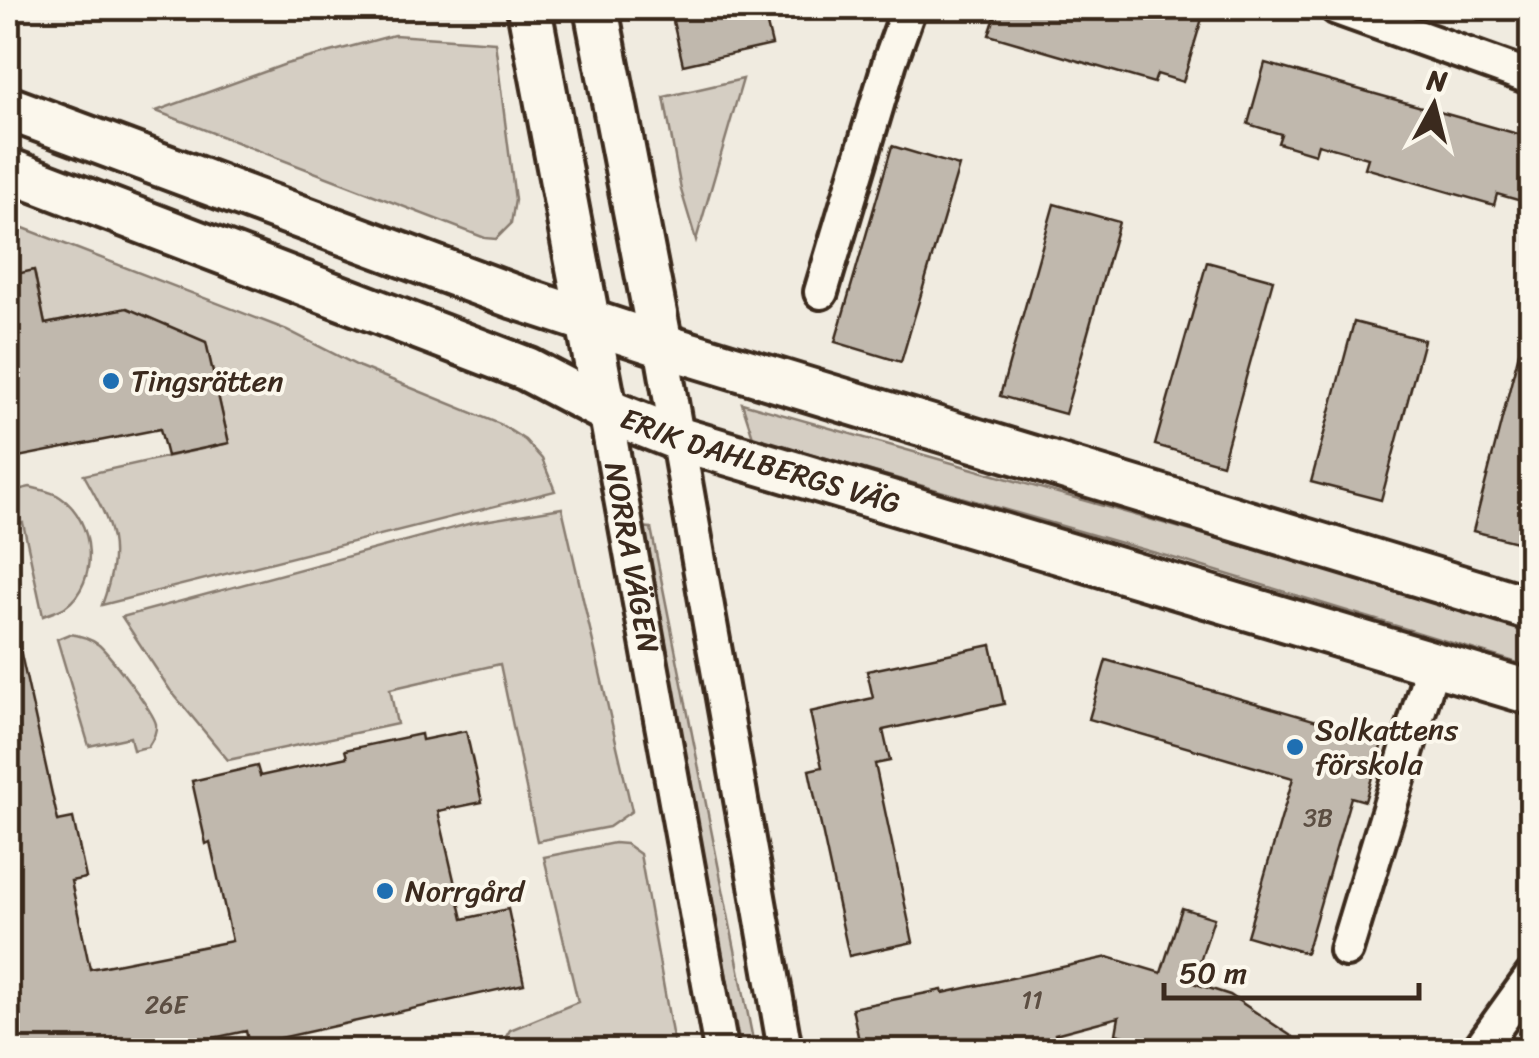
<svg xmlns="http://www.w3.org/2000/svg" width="1539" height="1058" font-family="Sriracha,sans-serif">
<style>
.green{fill:#d5cec3;stroke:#887c70;stroke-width:2.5}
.building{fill:#c0b8ad;stroke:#3b2a1e;stroke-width:2.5}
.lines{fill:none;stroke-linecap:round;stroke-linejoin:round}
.minor-casing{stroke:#3b2a1e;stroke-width:40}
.major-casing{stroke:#3b2a1e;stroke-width:50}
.minor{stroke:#fbf7ec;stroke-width:32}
.major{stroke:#fbf7ec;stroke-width:42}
.poi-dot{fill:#1f6fb2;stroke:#fbf7ec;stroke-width:4}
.labels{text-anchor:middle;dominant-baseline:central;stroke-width:8;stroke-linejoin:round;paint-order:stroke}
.number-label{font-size:25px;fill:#5c4e42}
.poi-label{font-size:30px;fill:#3b2a1e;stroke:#fbf7ec;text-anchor:start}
.street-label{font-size:30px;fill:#3b2a1e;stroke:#fbf7ec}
</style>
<rect width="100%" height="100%" fill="#f0ebe0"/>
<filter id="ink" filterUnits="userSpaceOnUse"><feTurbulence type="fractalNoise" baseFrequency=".01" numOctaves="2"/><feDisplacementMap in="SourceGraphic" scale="20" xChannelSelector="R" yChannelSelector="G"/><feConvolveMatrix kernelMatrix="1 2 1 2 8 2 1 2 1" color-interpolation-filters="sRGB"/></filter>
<g filter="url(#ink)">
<g class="green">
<path d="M394 35 495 42 515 200 511 224 496 239 485 238 156 111 286 64Z"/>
<path d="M743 79 696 240 681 190 664 97Z"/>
<path d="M8 222 287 330 360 367 500 424 525 440 542 459 555 491 102 605C123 546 113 527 84 475L229 443 206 343 127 308 45 324 34 271 8 276Z"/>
<path d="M742 403 1531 628V667L1187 562 753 437Z"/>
<path d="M30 487C40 490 51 491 60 497 95 520 100 582 65 607 58 611 50 613 43 616L23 523 8 526V492Z"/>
<path d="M562 508 632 811 609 827 537 841 500 664 390 689 397 724 228 760 170 690 122 617 472 523Z"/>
<path d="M639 527 651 528 755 1050H741Z"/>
<path d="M69 634C81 635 89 638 99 645 110 655 153 711 156 724 157 732 152 741 148 747L133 750 130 737 89 746 57 639Z"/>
<path d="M614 843 626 844 640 854 675 1050H498L510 1030 578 1002 544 857Z"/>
</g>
<g class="building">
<path d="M670 8H763L772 45 683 65Z"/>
<path d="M998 8H1177L1203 15 1183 82 1157 74 1154 83 989 35Z"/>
<path d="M1265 63 1532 138V204L1497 194 1494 205 1365 168 1368 158 1318 144 1315 154 1278 143 1281 134 1248 124Z"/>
<path d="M892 146 959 166 901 362 835 342Z"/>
<path d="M1054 204 1119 222 1065 414 1000 396Z"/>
<path d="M1207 262 1273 280 1222 464 1155 445Z"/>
<path d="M34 270 45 324 127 308 206 342 229 443 167 456 160 429 8 459V276Z"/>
<path d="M1354 322 1424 340 1381 500 1311 482Z"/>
<path d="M1522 341 1532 342V546L1473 531Z"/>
<path d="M19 645 58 821 73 818 86 878 71 881 90 969 232 941 210 842 206 844 192 781 257 766 260 776 347 757 345 750 421 734 422 740 466 731 482 802 438 811 463 919 508 909 524 984 249 1045 246 1031 185 1044 187 1050H8V646Z"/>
<path d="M991 645 1004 704 883 730 890 761 875 764 913 942 849 956 809 770 822 767 810 712 873 698 867 671Z"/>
<path d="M1106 660 1383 740 1365 801 1351 797 1306 953 1247 936 1293 778 1089 719Z"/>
<path d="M1182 908 1214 918 1193 983 1230 995 1312 1050H1128L1132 1038 1116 1034 1119 1017 1055 1034 1057 1043 1017 1050V1041L977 1050H861L852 1008 942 990 943 993 1108 957 1161 973Z"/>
</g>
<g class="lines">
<defs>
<g id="minor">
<path d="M1337 8 1532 78"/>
<path d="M821 292 890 61 909 8"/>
<path d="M661 345 785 1050"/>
<path id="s1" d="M605 410 721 1050"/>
<path d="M1346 950 1433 664"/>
<path d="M1479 1050 1532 976"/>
</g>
<g id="major">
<path d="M529 8 605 410"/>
<path d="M596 8 661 345"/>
<path d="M8 108 515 297 661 345 1532 609"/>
<path id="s2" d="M8 170 527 369 605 410 676 438 1532 693"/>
</g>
</defs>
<use href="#minor" class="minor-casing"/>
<use href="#major" class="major-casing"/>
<use href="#minor" class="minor"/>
<use href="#major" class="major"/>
</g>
</g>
<g class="poi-dot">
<circle cx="111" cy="381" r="10"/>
<circle cx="1295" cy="747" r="10"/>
<circle cx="385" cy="891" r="10"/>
</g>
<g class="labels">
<g class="number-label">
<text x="1318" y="817">3B</text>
<text x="1032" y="999">11</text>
<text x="166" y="1004">26E</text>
</g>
<g class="poi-label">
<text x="131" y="381">Tingsrätten</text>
<text x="1315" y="730">Solkattens<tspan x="1315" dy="34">förskola</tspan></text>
<text x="405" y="891">Norrgård</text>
</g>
<g class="street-label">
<text stroke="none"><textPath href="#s2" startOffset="808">ERIK DAHLBERGS VÄG</textPath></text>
<text stroke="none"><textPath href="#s1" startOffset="150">NORRA VÄGEN</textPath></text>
</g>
</g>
<rect width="1539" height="1058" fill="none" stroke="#fbf7ec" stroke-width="40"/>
<rect x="20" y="20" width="1499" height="1018" fill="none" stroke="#3b2a1e" stroke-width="4" filter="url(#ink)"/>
<g transform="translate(1434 105) rotate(7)" stroke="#fbf7ec" stroke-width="8" paint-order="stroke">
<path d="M0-8L18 38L0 25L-18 38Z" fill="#3b2a1e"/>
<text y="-15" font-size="28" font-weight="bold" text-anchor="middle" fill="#3b2a1e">N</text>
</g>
<path d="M1164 983v15h255v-15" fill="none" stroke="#3b2a1e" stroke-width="5"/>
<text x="1179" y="983" font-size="30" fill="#3b2a1e" stroke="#fbf7ec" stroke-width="8" paint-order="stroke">50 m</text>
</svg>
